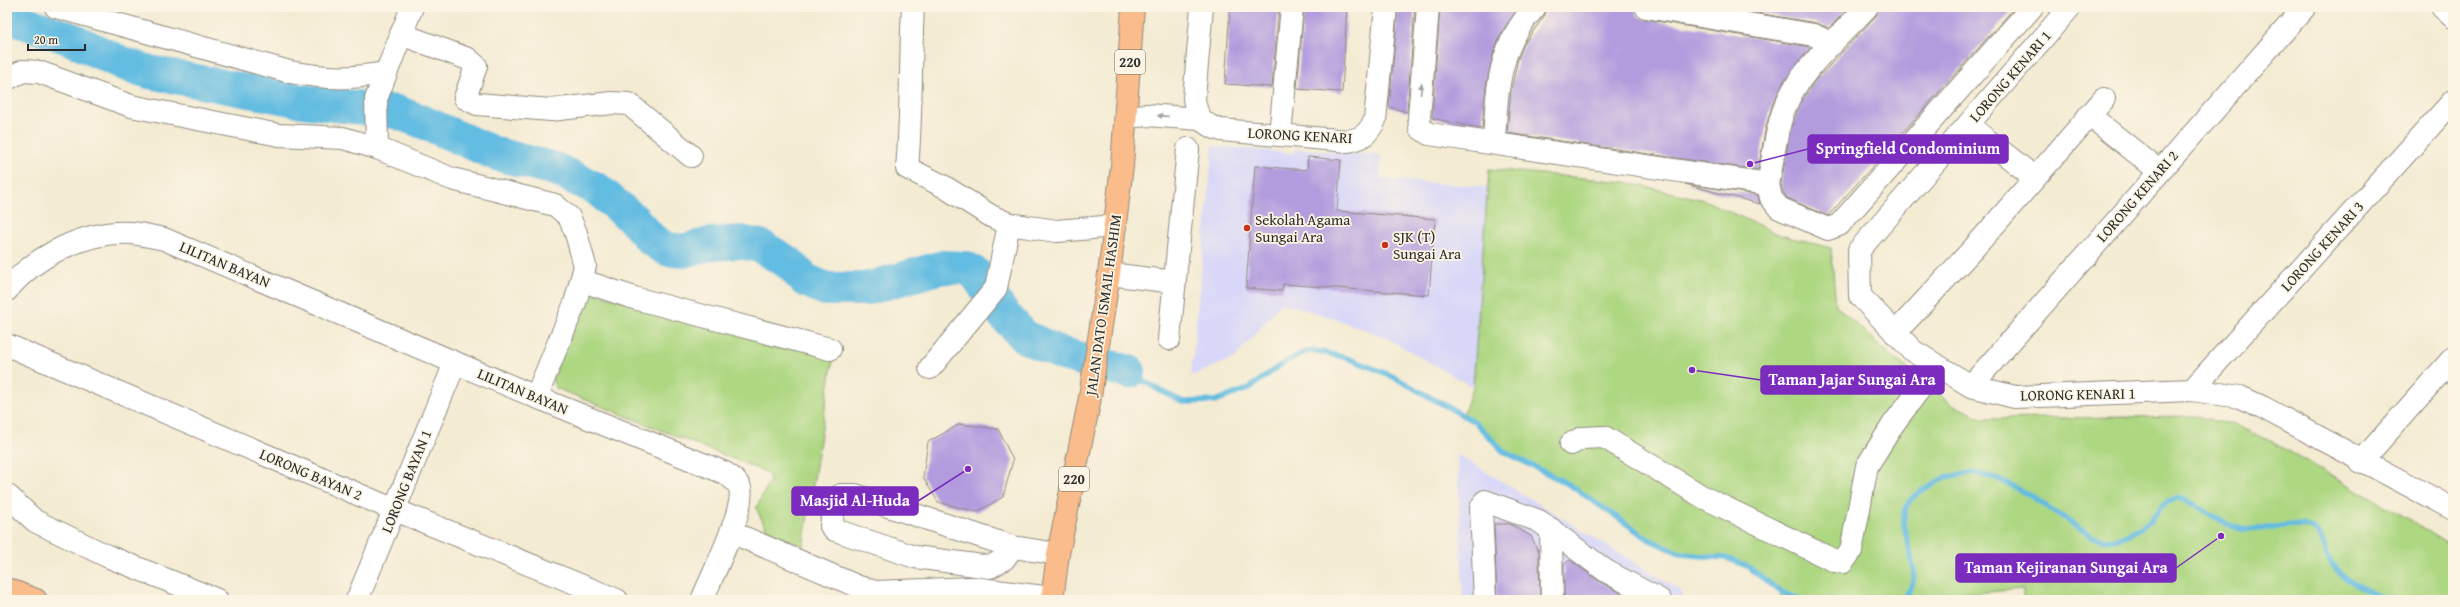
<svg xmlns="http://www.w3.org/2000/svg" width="2460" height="607" font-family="'Gentium Book Plus',serif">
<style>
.built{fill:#d8d7f8}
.green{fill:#aed782;stroke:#6c8156}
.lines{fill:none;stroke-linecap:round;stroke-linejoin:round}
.stream{stroke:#64bce1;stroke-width:5.5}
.river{stroke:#64bce1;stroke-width:34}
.building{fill:#b29cde}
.minor-casing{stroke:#908b7f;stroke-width:24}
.major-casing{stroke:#908b7f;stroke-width:24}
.minor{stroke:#fff;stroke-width:22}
.major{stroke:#f9bc8a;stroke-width:22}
.oneway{fill:#a0a0a0}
.poi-dot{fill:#c8321e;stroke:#fcf5e5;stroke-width:1.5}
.labels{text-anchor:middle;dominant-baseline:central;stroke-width:3.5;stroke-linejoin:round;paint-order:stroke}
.shield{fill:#fcf5e5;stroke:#6a6863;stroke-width:1}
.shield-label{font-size:14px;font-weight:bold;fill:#2b2b2b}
.street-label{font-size:15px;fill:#2b2b2b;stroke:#fcf5e5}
.poi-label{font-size:15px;fill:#2b2b2b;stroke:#fcf5e5;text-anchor:start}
.leader{fill:none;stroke:#7b2cbf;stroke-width:1.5}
.callout-dot{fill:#7b2cbf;stroke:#fcf5e5;stroke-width:1.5}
.callout{fill:#7b2cbf;stroke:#7b2cbf;stroke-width:1.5}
.callout-label{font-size:16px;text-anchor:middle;font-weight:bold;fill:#fff}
</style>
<rect width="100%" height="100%" fill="#fcf5e5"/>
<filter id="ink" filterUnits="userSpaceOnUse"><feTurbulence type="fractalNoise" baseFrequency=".025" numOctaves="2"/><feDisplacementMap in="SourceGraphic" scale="8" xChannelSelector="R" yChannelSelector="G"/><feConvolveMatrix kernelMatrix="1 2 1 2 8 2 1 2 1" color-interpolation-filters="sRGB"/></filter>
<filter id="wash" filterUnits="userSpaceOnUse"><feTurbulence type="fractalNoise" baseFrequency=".012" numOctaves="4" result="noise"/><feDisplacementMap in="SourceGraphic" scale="16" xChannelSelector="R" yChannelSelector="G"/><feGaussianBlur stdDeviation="0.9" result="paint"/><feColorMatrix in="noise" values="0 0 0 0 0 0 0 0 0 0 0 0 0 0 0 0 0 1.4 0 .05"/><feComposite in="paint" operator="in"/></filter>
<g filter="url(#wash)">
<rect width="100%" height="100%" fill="#f4ebd3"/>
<g class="built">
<path d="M1213 146 1295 153V149L1381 155 1380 179 1489 187 1473 387 1385 337 1331 317 1281 303 1235 358 1191 376Z"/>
<path d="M1457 454 1681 591 1682 600H1463Z"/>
</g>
<g class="green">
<path d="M1489 169 1625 182 1704 200 1780 235 1831 248 1836 306 1889 354 1953 405 1983 419 2195 416 2232 424 2269 440 2407 518 2453 547V600H2023V589L1948 595 1946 600H1780L1781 592 1747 566 1726 558 1682 554 1650 540 1570 485 1503 451 1475 422 1463 415 1473 387Z"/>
<path d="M590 292 834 353 803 547 767 530 756 508 770 481 768 473 556 388 552 379Z"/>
</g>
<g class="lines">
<g class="stream">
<path d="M1129 372 1157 389 1183 402 1215 401 1248 389 1282 364 1305 352 1316 351 1347 358 1390 375 1475 422 1503 451 1570 485 1650 540 1682 554 1726 558 1747 566 1781 592 1803 600"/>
<path d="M1900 600C1930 579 1901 543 1904 515 1905 501 1917 493 1929 486 1970 462 1998 476 2035 499 2054 511 2073 523 2091 536 2110 546 2133 534 2148 522 2157 514 2164 501 2176 498 2201 502 2216 524 2241 529 2262 533 2294 519 2311 528 2325 536 2324 552 2332 564 2342 583 2373 592 2391 600"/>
</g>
<path class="river" d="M7 16 71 39 124 64 149 72 302 101 396 112 423 122 496 154 555 169 597 189 633 219 652 240 666 249 683 251 710 244 740 242 760 246 789 263 805 280 826 289H865L943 267 966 268 976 274 1004 315 1025 337 1063 354 1129 372"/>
</g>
<g id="blocks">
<g class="building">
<path d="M1230 7H1279L1272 87 1225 84Z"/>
<path d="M1304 7H1347L1342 92 1297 89Z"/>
<path d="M1398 7H1415L1407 112 1389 107Z"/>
<path d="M1440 7H1519L1502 32 1494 51 1486 86 1482 129 1432 118Z"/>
<path d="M1547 7H1634L1638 16 1644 19 1811 47 1785 79 1773 103 1766 126 1758 170 1507 133 1511 90 1518 59 1524 44 1545 15Z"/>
<path d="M1722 7H1850L1829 28 1816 23Z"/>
<path d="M1879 7H2015L1828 216 1787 198 1783 192 1781 184 1790 132 1800 104 1814 82 1876 16Z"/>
<path d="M1308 157 1341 160 1337 211 1435 219 1429 295 1283 284 1282 291 1246 288 1255 166 1307 170Z"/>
<path d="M1685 184 1758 195 1760 204Z"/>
<path d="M960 424 998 429 1013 460 1003 497 977 512 938 502 923 477 928 442Z"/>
<path d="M1494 524H1510L1531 536 1539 552 1540 600H1497Z"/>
<path d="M1570 560 1600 582 1634 600H1564V564Z"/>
</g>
</g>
</g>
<g filter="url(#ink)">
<use href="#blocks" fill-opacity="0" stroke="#908b7f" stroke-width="1"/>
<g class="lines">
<defs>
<g id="minor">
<path d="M56 7 290 72C328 79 348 79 385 73"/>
<path d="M913 7C910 61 912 114 907 168L943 186 991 216 1009 224 1057 231 1115 226"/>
<path d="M1202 7 1194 98C1196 117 1203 125 1221 130L1348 141C1363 138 1368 134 1375 120L1386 7"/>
<path d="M1428 7 1419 117 1420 128 1429 134 1768 184 1771 198 1779 208 1828 229 1839 225 2032 7"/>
<path d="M1646 7 1814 35 1832 44"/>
<path d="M2070 7 1859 250 1860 296 1913 351 1971 386 2015 397 2192 390 2240 397 2262 407 2453 509"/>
<path d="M2442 7 2453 17"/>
<path d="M401 34 468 59 476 66 465 98 477 104 551 110 612 103 629 104 691 156"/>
<path d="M7 79 23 71 39 72 131 106 279 135 343 138 377 148 452 179 555 205 569 217 576 233 585 266 575 303 536 397"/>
<path d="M2089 115 2159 171"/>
<path d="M1126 117 1147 115 1200 119"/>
<path d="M1968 125 2034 177"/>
<path d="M1280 135 1292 7"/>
<path d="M1494 143C1497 91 1497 48 1535 7"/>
<path d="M377 148 376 99 412 7"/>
<path d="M1768 184C1774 156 1776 123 1789 98 1804 67 1843 33 1867 7"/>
<path d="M1109 274 1175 282"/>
<path d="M583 281 634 298 830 349"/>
<path d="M7 290C35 256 86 230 131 233 142 234 153 237 164 239L536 397 725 473C731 477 737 481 740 488 746 509 711 578 702 600"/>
<path d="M1895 333 1974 248 2104 99"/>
<path d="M1169 339 1188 149"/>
<path d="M7 345 395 510 617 600"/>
<path d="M930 368 996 288 1009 224"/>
<path d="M1971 386 2305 7"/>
<path d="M2192 390 2453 101"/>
<path d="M1571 444 1582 438 1604 437 1703 497 1835 561 1843 562 1851 551 1867 466 1894 423 1937 366"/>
<path d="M2361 462 2453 358"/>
<path d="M7 495 35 521 107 556 217 600"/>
<path d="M1551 529 1552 600"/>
<path d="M731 532 859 587 876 592 973 588 1052 598"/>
<path d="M1013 547 1004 559 990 567 915 557 835 530 831 526 835 501 841 495H855L1013 547 1058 554"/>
<path d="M357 600 455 363"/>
<path d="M1485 600 1481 508 1485 501 1539 521 1606 571 1660 600"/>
</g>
<g id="major">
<path d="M7 589 36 600"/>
<path d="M1052 600 1058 554 1089 403 1109 274 1122 166 1133 7"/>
</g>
</defs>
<use href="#minor" class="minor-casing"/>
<use href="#major" class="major-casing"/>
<use href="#minor" class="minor"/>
<use href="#major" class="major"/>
</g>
<defs><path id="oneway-solid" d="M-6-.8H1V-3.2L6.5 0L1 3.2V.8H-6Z"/></defs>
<g class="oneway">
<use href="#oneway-solid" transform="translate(1421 89) rotate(-85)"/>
<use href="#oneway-solid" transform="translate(1163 116) rotate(-175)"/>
</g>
</g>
<g class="poi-dot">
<circle cx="1247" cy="228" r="4"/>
<circle cx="1385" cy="245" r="4"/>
</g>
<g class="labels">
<g class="shield">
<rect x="1115" y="50" width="30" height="24" rx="3"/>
<rect x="1059" y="467" width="30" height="24" rx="3"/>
</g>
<g class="shield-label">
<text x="1130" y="62">220</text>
<text x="1074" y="479">220</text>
</g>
<g class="street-label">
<text transform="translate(2010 76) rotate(-49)">LORONG KENARI 1</text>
<text transform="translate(1300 135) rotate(3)">LORONG KENARI</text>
<text transform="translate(2137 196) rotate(-49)">LORONG KENARI 2</text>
<text transform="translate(2322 246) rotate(-48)">LORONG KENARI 3</text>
<text transform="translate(225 264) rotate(23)">LILITAN BAYAN</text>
<text transform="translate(1103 305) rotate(-82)">JALAN DATO ISMAIL HASHIM</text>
<text transform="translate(523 391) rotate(23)">LILITAN BAYAN</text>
<text transform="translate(2078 394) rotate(-1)">LORONG KENARI 1</text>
<text transform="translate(311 474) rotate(23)">LORONG BAYAN 2</text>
<text transform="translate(406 481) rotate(-68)">LORONG BAYAN 1</text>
</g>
<g class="poi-label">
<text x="1255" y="219">Sekolah Agama<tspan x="1255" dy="17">Sungai Ara</tspan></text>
<text x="1393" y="236">SJK (T)<tspan x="1393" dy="17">Sungai Ara</tspan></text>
</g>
</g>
<path class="leader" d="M1750 164L1808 149M1692 370L1761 380M968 469L918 501M2221 536L2176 568"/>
<g class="callout-dot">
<circle cx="1750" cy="164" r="4"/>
<circle cx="1692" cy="370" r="4"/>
<circle cx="968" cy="469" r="4"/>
<circle cx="2221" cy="536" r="4"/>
</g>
<g class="callout">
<rect x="1808" y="135" width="200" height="28" rx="4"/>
<rect x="1761" y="366" width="183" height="28" rx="4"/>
<rect x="792" y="487" width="126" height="28" rx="4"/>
<rect x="1956" y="554" width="220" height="28" rx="4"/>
</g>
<g class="callout-label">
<text x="1908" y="154">Springfield Condominium</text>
<text x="1852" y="385">Taman Jajar Sungai Ara</text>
<text x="855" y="506">Masjid Al-Huda</text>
<text x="2066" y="573">Taman Kejiranan Sungai Ara</text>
</g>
<rect width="2460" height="607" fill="none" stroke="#fcf5e5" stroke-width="24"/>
<path d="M28 44v6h57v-6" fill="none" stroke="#2b2b2b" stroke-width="2"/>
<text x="34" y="44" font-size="12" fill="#2b2b2b" stroke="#fcf5e5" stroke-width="3" paint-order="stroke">20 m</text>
</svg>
